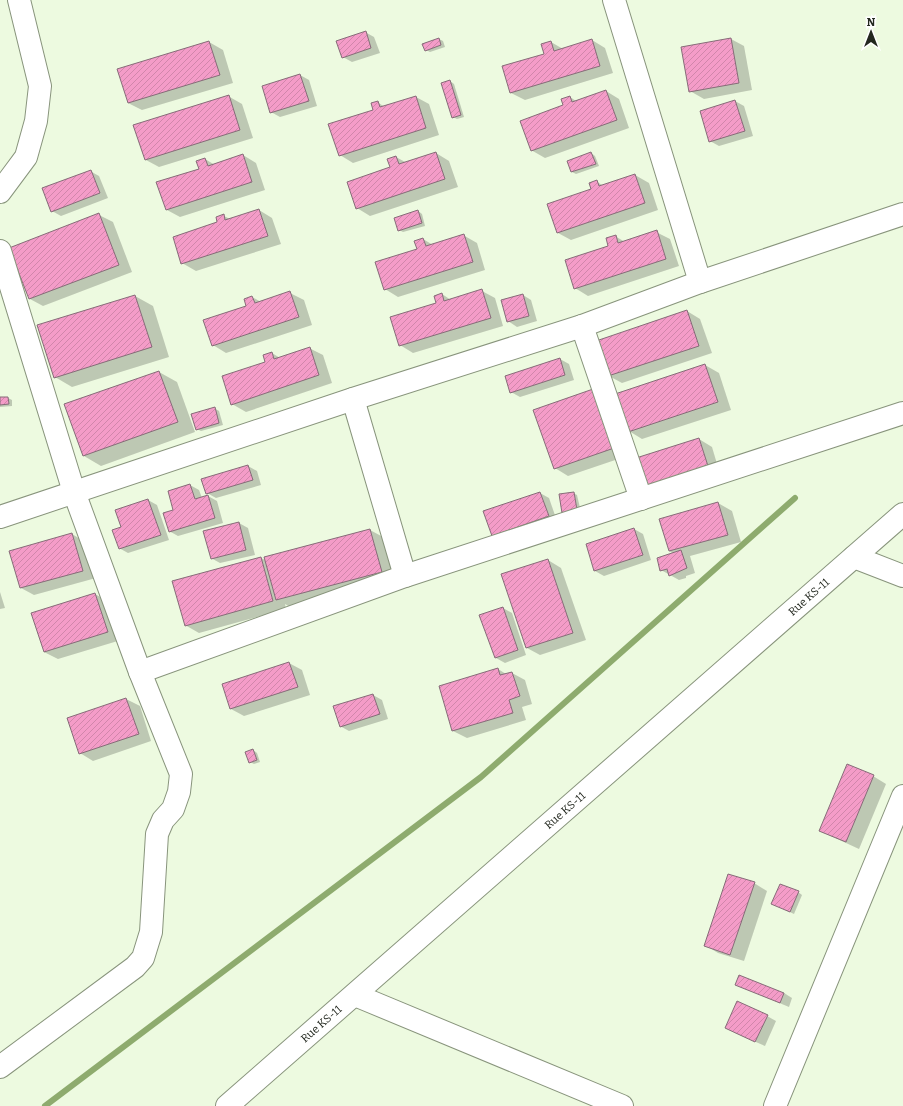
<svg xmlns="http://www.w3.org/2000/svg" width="903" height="1106" font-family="Bitter,serif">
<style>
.shadow{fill:#0003}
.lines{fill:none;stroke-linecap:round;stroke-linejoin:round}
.stream{stroke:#8eab6e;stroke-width:6}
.building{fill:url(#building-hatch);stroke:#866c78}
.minor-casing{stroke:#88947c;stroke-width:24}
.minor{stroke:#fff;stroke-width:22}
.labels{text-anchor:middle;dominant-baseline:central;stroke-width:3.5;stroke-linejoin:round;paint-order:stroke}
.street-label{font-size:11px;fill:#22271e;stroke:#fff}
</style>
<defs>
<pattern id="building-hatch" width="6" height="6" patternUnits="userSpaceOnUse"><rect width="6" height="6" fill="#f49cc8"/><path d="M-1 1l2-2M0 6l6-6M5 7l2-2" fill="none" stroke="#d186ab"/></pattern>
</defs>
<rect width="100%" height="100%" fill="#edfae0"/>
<g class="shadow">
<path d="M365 32 374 37 380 53 352 62 343 57Z"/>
<path d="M439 39 443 41 445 47 430 52 426 50Z"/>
<path d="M731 39 744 46 752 90 704 99 690 91Z"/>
<path d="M592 40 605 48 613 73 525 100 511 93 503 67 546 54 551 42 563 49Z"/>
<path d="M209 42 223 50 233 83 142 110 128 103Z"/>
<path d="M300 75 309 80 317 106 280 117 271 112Z"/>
<path d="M450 81 454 84 464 117 457 119 453 117Z"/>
<path d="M606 91 619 99 629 128 545 158 531 150 570 97 576 101Z"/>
<path d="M228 96 242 104 253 138 159 167 146 160Z"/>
<path d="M416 97 429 104 439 135 353 163 340 155 374 110 377 102 385 107Z"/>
<path d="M735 101 744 106 753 136 719 146 710 141Z"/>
<path d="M436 153 449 161 458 187 370 216 357 208 392 168 389 159 396 157 407 163Z"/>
<path d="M591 153 595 156 599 166 576 174 572 172 568 161Z"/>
<path d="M243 155 256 163 265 190 180 217 167 210 200 169 205 159 215 165Z"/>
<path d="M90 171 99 176 108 198 61 216 52 211Z"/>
<path d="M635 175 649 183 658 210 571 240 558 233 548 205 593 190 597 182 604 186Z"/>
<path d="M259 210 272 218 281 244 196 271 182 263 224 216 230 219Z"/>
<path d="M418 211 422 214 425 226 403 232 399 230Z"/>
<path d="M99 215 113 222 132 272 43 306 30 299 10 248Z"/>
<path d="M656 232 670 239 679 266 588 296 575 288 610 247 615 236 625 242Z"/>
<path d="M463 235 477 243 485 270 398 297 385 289 418 249 415 241 423 239 433 245Z"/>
<path d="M482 291 495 298 503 326 413 353 400 345 437 304 442 294 451 300Z"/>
<path d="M290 293 304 300 312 325 226 353 213 345 247 306 252 297 261 302Z"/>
<path d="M523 295 531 300 537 321 517 327 508 321Z"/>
<path d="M135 296 153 306 169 357 72 387 55 377 38 326Z"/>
<path d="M687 311 700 319 712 353 622 383 609 376Z"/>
<path d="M309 348 323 355 332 383 246 412 232 404 267 362 272 353 280 358Z"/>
<path d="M560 359 569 364 574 380 520 397 511 392Z"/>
<path d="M705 365 719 373 731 410 642 439 629 431Z"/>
<path d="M159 372 177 382 195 432 101 466 84 456Z"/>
<path d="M0 398H8L12 400V406L0 407Z"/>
<path d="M214 408 219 411 223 425 201 431 197 429Z"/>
<path d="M534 410 630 455 568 476 555 468Z"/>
<path d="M699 439 712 447 720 474 659 493Z"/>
<path d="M248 466 257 471 261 485 216 498 207 493Z"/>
<path d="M190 485 199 490 202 498 208 496 217 501 223 523 178 536 169 531 174 510Z"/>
<path d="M540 493 549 498 557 521 502 540 493 535Z"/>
<path d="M573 493 577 495 581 512 567 515Z"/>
<path d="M148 500 157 505 169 540 128 553 119 548Z"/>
<path d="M718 503 732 511 741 542 690 556 695 573 686 576V578L679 580 661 570 674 554 669 551Z"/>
<path d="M239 523 248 528 255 555 220 563 211 558Z"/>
<path d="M634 529 643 534 651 560 604 576 595 571 587 545Z"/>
<path d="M370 530 383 537 394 579 290 607 285 604 286 609 199 633 185 625 261 558 267 561Z"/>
<path d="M72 534 85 542 96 578 34 595 21 588Z"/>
<path d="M548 560 561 568 586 640 540 655 527 648Z"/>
<path d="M0 592 5 608 0 609Z"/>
<path d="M95 594 109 602 121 640 58 659 44 652Z"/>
<path d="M503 608 512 613 526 655 505 663 496 658Z"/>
<path d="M289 663 302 670 310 695 244 716 231 709 223 685Z"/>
<path d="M498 669 506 674 512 673 525 680 532 704 522 707 526 720 467 738 453 731 440 687Z"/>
<path d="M373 695 382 700 388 719 349 731 340 726Z"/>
<path d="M126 699 140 706 151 741 93 761 80 753Z"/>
<path d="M253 750 257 753 260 762 254 764 250 762Z"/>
<path d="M873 776 886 784 859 849 820 831Z"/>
<path d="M754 883 767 891 744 961 718 953 705 945Z"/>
<path d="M798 892 802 895 794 914 777 906Z"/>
<path d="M736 985 784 993 792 998 789 1007Z"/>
<path d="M767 1016 776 1021 765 1046 735 1033Z"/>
</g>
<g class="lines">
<path class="stream" d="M45 1106 481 777 795 498"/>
</g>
<g class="building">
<path d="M366 31 371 48 342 58 336 41Z"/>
<path d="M439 38 441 45 425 51 422 44Z"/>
<path d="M731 38 739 83 689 92 681 47Z"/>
<path d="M592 39 600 66 510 93 502 66 544 54 541 44 551 41 554 51Z"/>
<path d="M209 41 220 75 128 103 117 69Z"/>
<path d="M300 74 309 101 270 113 262 86Z"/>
<path d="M450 80 461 115 452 118 441 83Z"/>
<path d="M606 90 617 120 531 151 520 121 563 105 561 99 570 96 572 102Z"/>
<path d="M229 95 240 130 145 160 133 125Z"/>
<path d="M416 96 426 128 339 156 328 124 373 110 371 103 378 101 380 107Z"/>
<path d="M735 100 745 131 709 142 700 111Z"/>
<path d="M436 152 445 179 356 209 347 182 390 167 387 159 396 156 399 164Z"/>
<path d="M591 152 596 164 571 172 567 161Z"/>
<path d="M243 154 252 182 166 210 156 182 199 169 196 161 205 158 208 166Z"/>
<path d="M91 170 100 193 51 212 42 188Z"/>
<path d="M635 174 645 203 557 233 547 204 591 189 589 183 597 180 599 186Z"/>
<path d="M259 209 268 236 181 264 173 237 217 222 216 217 224 214 225 220Z"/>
<path d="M418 210 422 223 398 231 394 218Z"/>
<path d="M99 213 119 265 29 299 9 248Z"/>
<path d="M657 230 666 259 574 289 565 260 608 246 606 238 616 235 618 243Z"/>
<path d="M464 234 473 262 384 290 375 262 417 249 414 241 423 238 426 246Z"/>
<path d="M482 289 491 318 399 346 390 317 436 303 434 296 442 293 444 301Z"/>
<path d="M290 291 299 317 212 346 203 320 246 306 244 299 252 296 255 303Z"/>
<path d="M523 294 529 316 507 322 501 300Z"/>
<path d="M135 295 152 347 54 378 37 325Z"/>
<path d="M687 310 699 346 608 376 596 341Z"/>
<path d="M310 347 319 375 231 405 222 376 265 362 263 355 272 352 274 359Z"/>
<path d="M560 358 565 375 510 393 505 376Z"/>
<path d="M705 364 718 402 628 432 615 394Z"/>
<path d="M159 371 178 422 83 456 64 404Z"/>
<path d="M596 388 617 447 554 469 533 410Z"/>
<path d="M0 397H8L9 404 0 405Z"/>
<path d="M215 407 219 423 196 430 191 414Z"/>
<path d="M699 438 708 466 645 486 636 458Z"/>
<path d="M248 465 253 480 206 494 201 479Z"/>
<path d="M190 484 195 499 208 495 215 518 169 532 163 513 173 510 168 491Z"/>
<path d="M540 492 549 516 492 536 483 511Z"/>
<path d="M574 492 577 510 562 513 559 494Z"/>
<path d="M148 499 161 535 119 549 112 530 121 527 115 510Z"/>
<path d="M718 502 728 535 669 551 659 519Z"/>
<path d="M239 522 246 550 211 559 203 531Z"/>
<path d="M634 528 643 555 594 571 586 544Z"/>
<path d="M370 529 382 572 276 600 264 557Z"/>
<path d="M72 533 83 571 20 588 9 551Z"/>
<path d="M681 550 687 568 669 576 667 569 660 571 657 558Z"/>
<path d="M261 557 273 601 185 626 172 581Z"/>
<path d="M548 559 573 633 526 648 501 574Z"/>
<path d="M95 593 108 632 44 652 31 613Z"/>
<path d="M503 607 518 650 495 658 479 615Z"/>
<path d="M289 662 298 687 230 709 222 684Z"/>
<path d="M498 668 500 675 512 672 520 696 509 700 513 713 452 731 439 686Z"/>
<path d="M373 694 380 714 340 727 333 706Z"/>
<path d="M126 698 139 734 79 754 67 718Z"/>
<path d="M253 749 257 760 249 763 245 752Z"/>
<path d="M847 764 874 775 846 842 819 831Z"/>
<path d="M728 874 755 882 730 955 704 946Z"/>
<path d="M780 884 799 891 790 912 771 904Z"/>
<path d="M739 975 784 993 780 1003 735 985Z"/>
<path d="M737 1001 768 1015 755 1042 725 1028Z"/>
</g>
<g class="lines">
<defs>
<g id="minor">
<path d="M614 0 700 282"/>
<path d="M0 192 26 157 36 121 40 86 19 0"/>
<path d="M0 251 74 492 140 672 181 774 179 792 173 809 163 820 157 834 151 932 143 958 135 967 0 1067"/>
<path d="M582 326 641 499"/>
<path d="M353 399 405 576"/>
<path d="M0 517 353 399 582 326 700 282 903 214"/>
<path d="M854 557 903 576"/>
<path d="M140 672 405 576 903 413"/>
<path d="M355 995 622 1106"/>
<path id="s1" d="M227 1106 903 514"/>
<path d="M775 1106 903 796"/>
</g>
</defs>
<use href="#minor" class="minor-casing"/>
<use href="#minor" class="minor"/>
</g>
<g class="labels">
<g class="street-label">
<text stroke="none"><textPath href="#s1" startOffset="773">Rue KS-11</textPath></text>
<text stroke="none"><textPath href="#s1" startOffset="449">Rue KS-11</textPath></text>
<text stroke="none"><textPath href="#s1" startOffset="125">Rue KS-11</textPath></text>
</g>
</g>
<g transform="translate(871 32)" stroke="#ffffff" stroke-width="3" paint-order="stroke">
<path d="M0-3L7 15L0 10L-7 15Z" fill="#22271e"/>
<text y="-6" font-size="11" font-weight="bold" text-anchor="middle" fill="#22271e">N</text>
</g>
</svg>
